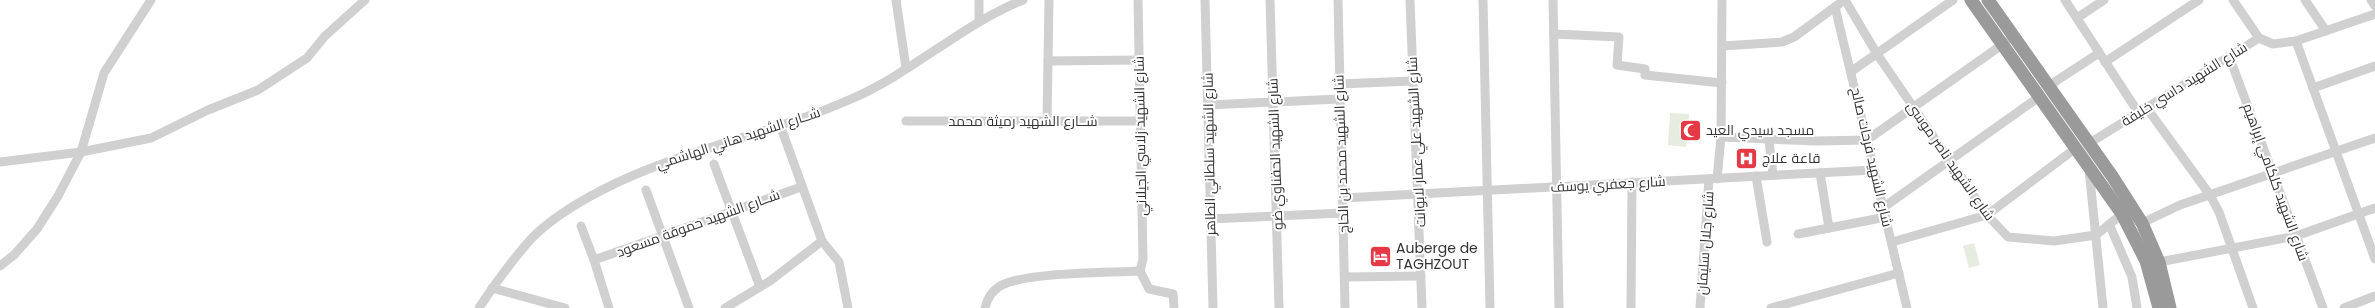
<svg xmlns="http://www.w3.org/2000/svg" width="2375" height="308" font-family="Poppins,Cairo,sans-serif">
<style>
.green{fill:#e6ecdf}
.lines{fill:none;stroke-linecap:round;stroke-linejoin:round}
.minor{stroke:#d0d0d0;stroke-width:9}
.highway{stroke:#9a9a9a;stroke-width:13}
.labels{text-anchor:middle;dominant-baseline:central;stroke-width:4;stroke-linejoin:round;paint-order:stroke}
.street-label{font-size:14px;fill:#333;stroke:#fff}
.poi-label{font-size:14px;fill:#333;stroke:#fff;text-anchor:start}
</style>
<rect width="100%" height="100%" fill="#fff"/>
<g class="green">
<path d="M1670 113 1689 114 1686 147 1668 145Z"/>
<path d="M1974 243 1980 265 1969 268 1963 246Z"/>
</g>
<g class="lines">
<g class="minor">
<path d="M896 0 906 68"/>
<path d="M979 0V21"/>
<path d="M1138 0 1143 259 1140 271"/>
<path d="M1205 0 1213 308"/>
<path d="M1270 0 1279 308"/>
<path d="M1338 0 1345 308"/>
<path d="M1410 0 1422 308"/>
<path d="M1483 0 1490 308"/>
<path d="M1553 0 1559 308"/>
<path d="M1845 0 1877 54 1987 215 2008 237 2054 241 2096 235 2122 214"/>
<path d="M2065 0 2138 112"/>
<path d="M2233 0 2259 38"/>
<path d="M2305 0 2326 31"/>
<path d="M2371 0 2375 6"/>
<path d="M1835 7 1907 308"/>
<path d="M2077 18 2104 0"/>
<path d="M1554 34 1619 37 1617 65 1645 69V75L1722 83"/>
<path d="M2296 41 2375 259"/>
<path d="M1723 46 1782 42 1794 37 1839 4"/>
<path d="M2229 56 2323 308"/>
<path d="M1048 61 1139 60"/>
<path d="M2105 62 2199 0"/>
<path d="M1852 71 1953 0"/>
<path d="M1339 84 1412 81"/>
<path d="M2047 87 2099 53"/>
<path d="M2313 88 2375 66"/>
<path d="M1208 105 1339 99"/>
<path d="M2146 107 2210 195 2219 212 2253 308"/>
<path d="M906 121H1140"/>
<path d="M1047 122 1049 0"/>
<path d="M780 125 822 241 839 262 848 308"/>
<path d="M1721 137 1817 141 1867 140 2006 42"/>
<path d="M1769 140 1773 175"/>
<path d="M2088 144 2259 38 2273 44 2296 41 2375 14"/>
<path d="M0 162 81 152 151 138 208 110 258 90 307 58 325 36 365 0"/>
<path d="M714 164 760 287"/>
<path d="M2089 169 2103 308"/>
<path d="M1820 173 1829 228"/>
<path d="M1756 176 1767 242"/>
<path d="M1717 179 1721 137 1722 0"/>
<path d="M646 190 689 308"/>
<path d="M1343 198 1874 170"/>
<path d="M1884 207 2039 97"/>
<path d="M1210 219 1343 213"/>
<path d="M2142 223 2180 205 2375 138"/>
<path d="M581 226 594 260 609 308"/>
<path d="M2110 226 2132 277 2137 308"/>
<path d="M1798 234 1886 217"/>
<path d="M1892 242 1987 215 2076 148"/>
<path d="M594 260 801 187"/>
<path d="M2159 262 2296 236 2375 208"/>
<path d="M0 266 14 255 37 229 58 196 81 152 104 73 151 0"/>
<path d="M1140 271 1149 289 1173 294 1174 308"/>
<path d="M1345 277 1421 276"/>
<path d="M492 288 565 308"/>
<path d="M479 308C495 284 512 260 531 239 551 218 577 203 602 190 681 149 770 135 851 99 912 73 961 25 1023 0"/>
<path d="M725 308 770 281 822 241"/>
<path d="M985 308C987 299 992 291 1000 286 1024 272 1108 273 1140 271"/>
<path d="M1631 308 1632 182"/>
<path d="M1700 308 1709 179"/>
<path d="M1771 308 1899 273"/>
<path d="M2344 308 2375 296"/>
</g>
<g class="highway">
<path d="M1971 0 2122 214 2146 261 2159 308"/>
<path d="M1988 0 2112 176 2142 223 2159 262 2170 308"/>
</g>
</g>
<defs>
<symbol id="mosque-square" viewBox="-11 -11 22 22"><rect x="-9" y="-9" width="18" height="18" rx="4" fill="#e63946" stroke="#fff"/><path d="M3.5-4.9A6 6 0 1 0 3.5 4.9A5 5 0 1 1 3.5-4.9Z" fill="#fff"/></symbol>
<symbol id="hospital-square" viewBox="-11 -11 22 22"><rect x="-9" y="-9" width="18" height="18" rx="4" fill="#e63946" stroke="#fff"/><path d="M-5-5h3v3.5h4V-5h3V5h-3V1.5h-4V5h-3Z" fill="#fff"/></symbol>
<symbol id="hotel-square" viewBox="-11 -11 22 22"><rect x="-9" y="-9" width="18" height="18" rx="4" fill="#e63946" stroke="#fff"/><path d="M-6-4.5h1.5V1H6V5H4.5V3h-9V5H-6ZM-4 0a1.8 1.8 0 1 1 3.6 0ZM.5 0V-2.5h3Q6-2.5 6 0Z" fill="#fff"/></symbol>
</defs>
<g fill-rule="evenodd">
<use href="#mosque-square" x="1678" y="118" width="25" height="25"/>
<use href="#hospital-square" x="1734" y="146" width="25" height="25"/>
<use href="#hotel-square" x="1368" y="244" width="25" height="25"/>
</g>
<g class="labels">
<g class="street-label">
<text transform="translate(2184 84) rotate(-32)">شارع الشهيد داسي خليفة</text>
<text x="1023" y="121">شــارع الشهيد رميثة محمد</text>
<text transform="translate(1140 136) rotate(-91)">شارع الشهيد زلاسي الجيلاني</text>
<text transform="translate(738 138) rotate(-18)">شــارع الشهيد هاني الهاشمي</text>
<text transform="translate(1416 142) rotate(-93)">شارع الشهيد علي عمار لابوانت</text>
<text transform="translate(1209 154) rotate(-91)">شارع الشهيد سلطاني الطاهر</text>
<text transform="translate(1275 154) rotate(-92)">شارع الشهيد الحفناوي ضو</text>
<text transform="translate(1341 154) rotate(-92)">شارع الشهيد محمد بن الحاج</text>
<text transform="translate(1872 157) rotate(77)">شارع الشهيد فرحات صالح</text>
<text transform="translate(1951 161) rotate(55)">شارع الشهيد ناصر موسى</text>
<text transform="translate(2276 182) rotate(70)">شارع الشهيد كلكامي إبراهيم</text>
<text transform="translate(1608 184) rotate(-3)">شارع جعفري يوسف</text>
<text transform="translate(698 223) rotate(-20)">شــارع الشهيد حموقة مسعود</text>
<text transform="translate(1705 243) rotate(-86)">شارع جلال سليمان</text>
</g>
<g class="poi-label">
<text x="1706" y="130">مسجد سيدي العيد</text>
<text x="1762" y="158">قاعة علاج</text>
<text x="1396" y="248">Auberge de<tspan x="1396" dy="16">TAGHZOUT</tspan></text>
</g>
</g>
</svg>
